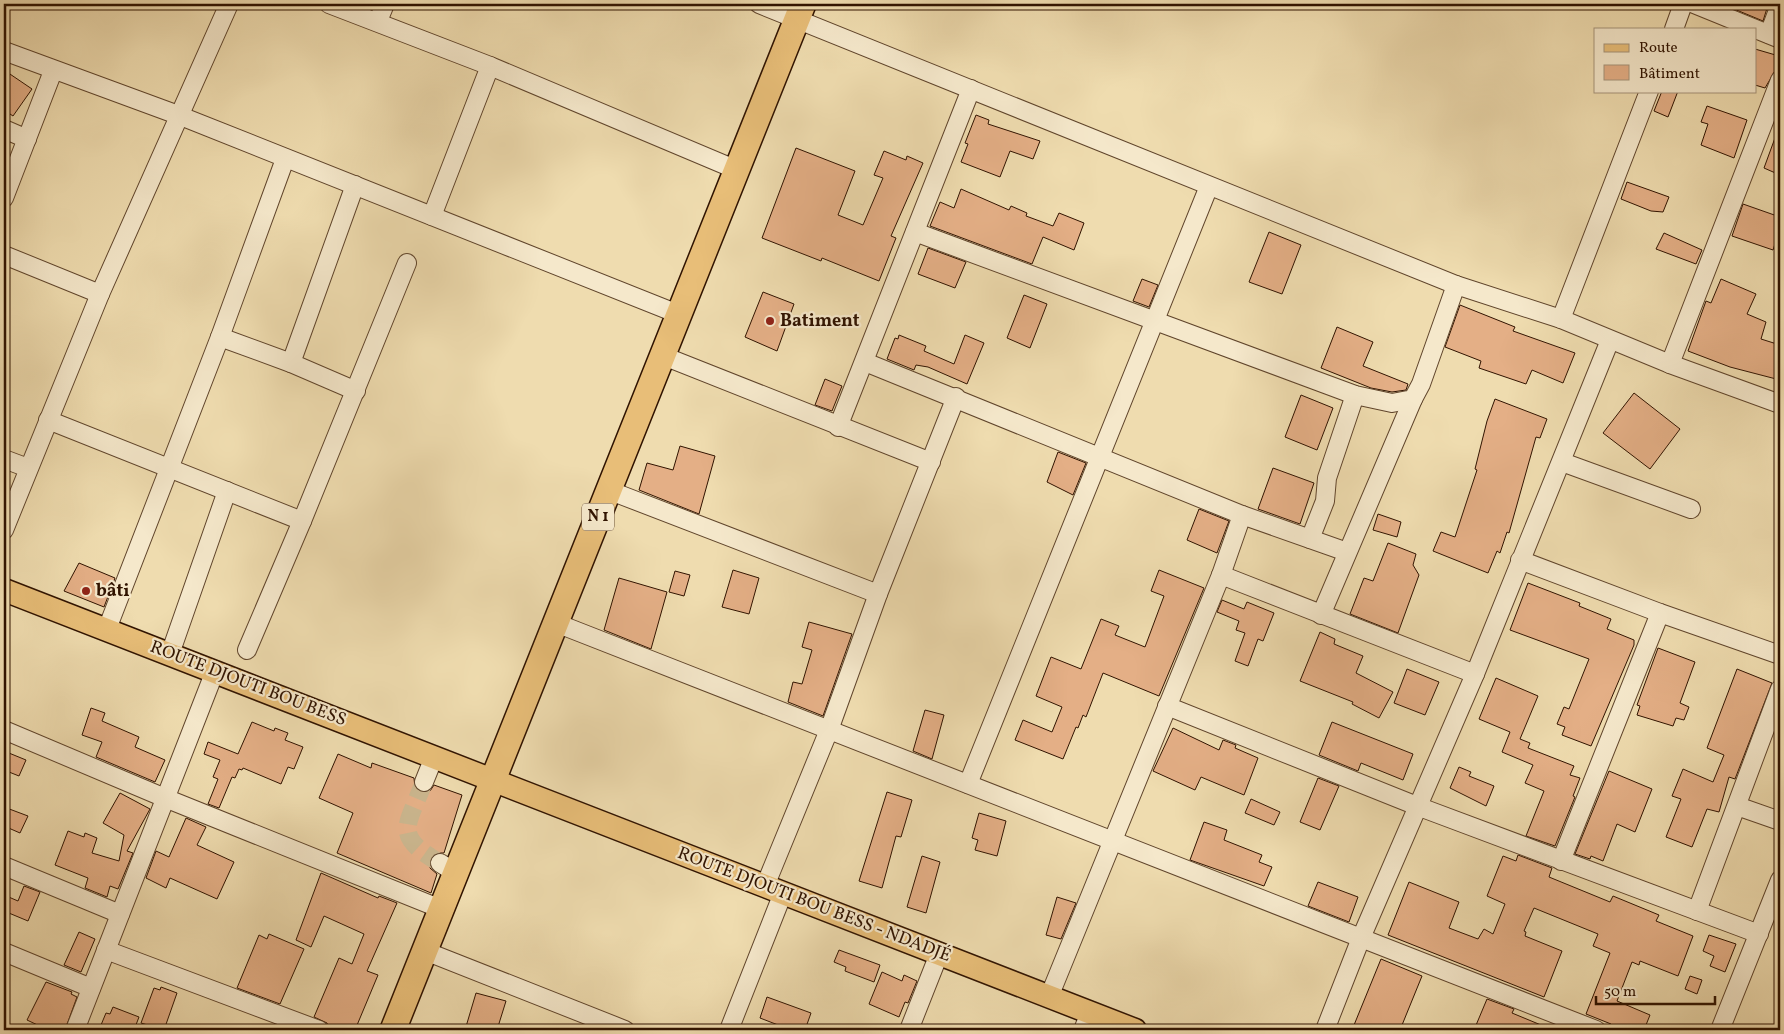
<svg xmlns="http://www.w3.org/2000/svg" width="1784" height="1034" font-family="Vollkorn,serif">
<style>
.building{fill:#e4af86;stroke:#301300}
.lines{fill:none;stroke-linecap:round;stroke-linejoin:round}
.minor-tunnel{stroke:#c9b48c;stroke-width:18;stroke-dasharray:18 9;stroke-linecap:butt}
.minor-casing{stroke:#60452c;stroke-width:20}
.major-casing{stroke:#301300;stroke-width:25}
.highway-casing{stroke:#301300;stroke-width:28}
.minor{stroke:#f5e8cb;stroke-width:18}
.major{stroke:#e8be78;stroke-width:22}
.highway{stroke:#e8be78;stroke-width:25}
.poi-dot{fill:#8f2418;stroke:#f5e8cb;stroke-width:2}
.labels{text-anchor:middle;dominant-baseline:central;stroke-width:4.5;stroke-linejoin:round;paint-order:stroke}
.shield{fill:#f5e8cb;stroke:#6b533d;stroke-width:1}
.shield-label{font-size:16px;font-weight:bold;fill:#301300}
.poi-label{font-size:18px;font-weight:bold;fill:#301300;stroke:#f5e8cb;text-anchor:start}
.street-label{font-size:18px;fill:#301300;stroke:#f5e8cb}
</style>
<rect width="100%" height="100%" fill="#efdcaf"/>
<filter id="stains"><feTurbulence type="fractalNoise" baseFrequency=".004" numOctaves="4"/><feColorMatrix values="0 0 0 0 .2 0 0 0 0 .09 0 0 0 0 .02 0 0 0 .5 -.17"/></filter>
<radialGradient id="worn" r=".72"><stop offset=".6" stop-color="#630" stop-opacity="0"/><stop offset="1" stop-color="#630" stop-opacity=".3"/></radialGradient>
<g class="building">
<path d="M1722 4H1764L1768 5 1763 21Z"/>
<path d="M1755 49 1779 56 1775 71 1765 88 1755 85Z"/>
<path d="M4 70 32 89 13 116 4 110Z"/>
<path d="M1662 91H1678L1668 117 1654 111Z"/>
<path d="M1707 106 1747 120 1734 158 1701 145 1708 124 1701 122Z"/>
<path d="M976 115 989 120 988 124 1040 141 1033 159 1010 151 1000 177 961 162 968 144 965 143Z"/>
<path d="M1779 127H1780V175L1764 168Z"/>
<path d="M796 148 855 171 838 215 863 225 883 178 874 175 884 151 906 160 907 156 923 163 891 236 896 238 879 281 822 258 821 261 762 238Z"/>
<path d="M1627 182 1669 197 1663 212 1651 211 1621 199Z"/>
<path d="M961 189 1009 210 1011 206 1027 213 1026 216 1053 226 1059 213 1084 223 1074 250 1043 237 1032 264 930 226 940 202 954 208Z"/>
<path d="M1743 204 1780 217V228L1773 250 1732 236Z"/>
<path d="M1269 232 1301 245 1282 294 1249 282Z"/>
<path d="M1664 233 1702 250 1696 264 1656 249Z"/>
<path d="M928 248 966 262 955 288 918 274Z"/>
<path d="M1142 279 1158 285 1149 307 1133 301Z"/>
<path d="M1721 279 1756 294 1747 314 1766 322 1761 339 1780 345V380L1730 367 1688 351 1706 301 1711 303Z"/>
<path d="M763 292 794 304 777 351 745 337Z"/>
<path d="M1024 295 1047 304 1030 348 1007 338Z"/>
<path d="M1460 305 1515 327 1513 331 1575 353 1563 383 1532 370 1526 384 1479 368 1481 361 1445 347Z"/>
<path d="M1337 327 1373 342 1363 366 1408 384 1406 390 1392 392 1371 388 1321 368Z"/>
<path d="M899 335 926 346 924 351 954 364 965 335 984 343 967 384 928 367 916 365 914 370 887 359 895 338 898 339Z"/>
<path d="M825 379 842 386 832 411 815 405Z"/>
<path d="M1634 393 1680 429 1650 469 1603 433Z"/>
<path d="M1301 395 1333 408 1317 450 1285 437Z"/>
<path d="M1495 399 1547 419 1540 438 1536 437 1509 533 1507 532 1500 553 1497 551 1488 573 1433 551 1441 532 1455 537 1477 470 1475 469 1487 421Z"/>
<path d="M680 446 715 456 699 514 639 490 647 463 673 470Z"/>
<path d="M1058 452 1086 463 1073 495 1047 482Z"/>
<path d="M1273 468 1314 483 1300 524 1258 509Z"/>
<path d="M1199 509 1229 521 1217 553 1187 540Z"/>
<path d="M1378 514 1401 522 1397 537 1373 530Z"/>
<path d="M1388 543 1416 554 1413 565 1419 575 1398 633 1350 614 1364 578 1373 581Z"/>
<path d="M79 563 115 578 104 607 64 591Z"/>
<path d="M733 570 759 578 749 614 722 607Z"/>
<path d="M1159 570 1204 588 1159 696 1103 673 1086 717 1083 715 1078 728 1076 727 1063 759 1015 740 1023 720 1052 732 1062 707 1036 696 1051 657 1081 669 1101 619 1119 626 1115 635 1145 647 1164 596 1151 591Z"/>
<path d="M675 571 690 575 684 596 669 592Z"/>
<path d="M619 578 667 592 651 649 604 630Z"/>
<path d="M1528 583 1580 603 1579 606 1611 619 1607 629 1634 640V645L1591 746 1562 735 1565 727 1557 724 1564 707 1569 709 1589 659 1510 630Z"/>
<path d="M1222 600 1244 609 1247 602 1274 613 1263 641 1258 639 1248 666 1235 661 1245 633 1236 630 1239 621 1217 612Z"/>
<path d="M809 622 852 634 823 716 788 702 793 682 802 684 812 650 802 647Z"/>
<path d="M1320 632 1335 639 1334 644 1363 656 1356 673 1393 692 1379 718 1352 704 1353 702 1300 681Z"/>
<path d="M1658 648 1695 662 1680 703 1689 707 1684 720 1676 718 1673 726 1637 715 1640 706 1637 705Z"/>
<path d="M1407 669 1439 682 1425 715 1394 703Z"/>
<path d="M1737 669 1772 683 1735 779 1729 777 1719 812 1707 809 1692 847 1666 837 1681 799 1672 796 1683 769 1713 782 1724 755 1707 748Z"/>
<path d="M1496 678 1538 696 1520 739 1530 743 1528 748 1574 766 1570 775 1580 778 1573 796 1575 797 1555 846 1526 836 1544 791 1525 783 1533 765 1502 752 1510 732 1479 719Z"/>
<path d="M91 708 105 713 102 721 139 737 135 747 165 760 155 782 96 757 102 742 82 735Z"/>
<path d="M925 710 944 715 932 759 913 751Z"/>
<path d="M252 722 274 731 275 728 288 733 285 740 303 747 294 769 288 767 281 784 243 768 242 770 239 769 235 778 232 777 219 808 208 804 218 779 213 777 220 760 204 754 208 742 238 754Z"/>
<path d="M1332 722 1413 754 1403 780 1361 763 1358 771 1319 755Z"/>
<path d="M1173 728 1219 750 1223 740 1236 745 1235 748 1258 758 1244 795 1201 777 1195 790 1153 771Z"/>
<path d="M4 751 26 760 19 776 4 770Z"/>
<path d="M338 754 371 768 372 763 414 778 415 788 421 792 430 791 434 785 462 795 444 853H435L431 858 430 868 437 874 431 893 337 853 353 813 319 798Z"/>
<path d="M1459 767 1471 772 1469 776 1494 786 1486 806 1450 788Z"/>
<path d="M1609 771 1652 789 1635 832 1617 824 1603 861 1591 856 1590 859 1575 854Z"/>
<path d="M1318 778 1339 786 1320 830 1300 822Z"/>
<path d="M887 792 912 800 901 837 896 836 882 888 859 881Z"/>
<path d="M120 793 150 809 127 851 133 853 118 889 110 886 107 897 85 888 88 878 55 865 68 831 84 837 85 833 97 838 92 853 119 861 124 835 103 823Z"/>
<path d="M1251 799 1280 812 1274 825 1245 813Z"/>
<path d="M4 807 28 816 20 833 4 826Z"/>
<path d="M979 813 1006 821 997 856 975 850 978 840 972 838Z"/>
<path d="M186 818 206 827 197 845 234 862 217 899 170 878 166 888 146 878 156 851 169 857Z"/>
<path d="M1204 822 1227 830 1224 840 1262 855 1259 862 1272 867 1264 886 1190 860Z"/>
<path d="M1518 855 1552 868 1549 877 1610 902 1613 896 1659 915 1656 921 1693 936 1678 976 1640 961 1639 965 1632 962 1617 1001 1650 1015 1644 1030H1618L1610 1027 1611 1024 1586 1014 1610 953 1593 946 1598 934 1534 908 1524 931 1526 932 1525 936 1562 951 1544 997 1388 935 1409 882 1459 902 1449 928 1478 939 1484 929 1493 934 1505 904 1487 896 1503 856 1516 861Z"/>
<path d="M922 856 940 862 926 913 907 907Z"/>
<path d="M321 873 378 898 379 896 397 903 367 971 378 975 355 1030H329L327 1023 314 1017 339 958 352 964 364 934 324 916 311 947 296 940Z"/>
<path d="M1318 882 1358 897 1349 922 1308 906Z"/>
<path d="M24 886 40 892 28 921 4 911V895L18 901Z"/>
<path d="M1057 897 1076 903 1061 939 1046 935Z"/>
<path d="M79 932 95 939 81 972 64 965Z"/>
<path d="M269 934 304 949 280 1004 237 988 259 935 267 939Z"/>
<path d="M1709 935 1736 944 1725 972 1710 966 1714 956 1703 951Z"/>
<path d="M839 950 880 965 874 982 845 971 846 967 834 962Z"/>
<path d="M1381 959 1422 976 1400 1030H1352Z"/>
<path d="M882 972 902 981 904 975 917 981 908 1003 905 1002 899 1017 869 1004Z"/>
<path d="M1690 976 1702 980 1697 994 1685 989Z"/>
<path d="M46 982 72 992 71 994 77 997 65 1030H48L27 1020Z"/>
<path d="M161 987 177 993 164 1030 141 1023 154 988 160 990Z"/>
<path d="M476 993 506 1001 497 1030H465Z"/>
<path d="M767 997 811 1013 805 1030H791L760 1018Z"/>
<path d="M1487 999 1514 1009 1512 1013 1553 1030H1474Z"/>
<path d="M113 1007 139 1017 134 1030H103L105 1026 101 1025 106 1013 110 1014Z"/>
</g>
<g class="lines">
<path class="minor-tunnel" d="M424 782C407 827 392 835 440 863"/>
<defs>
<g id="minor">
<path d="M329 4 490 66 737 170"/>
<path d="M759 4 1456 285 1561 319 1670 364 1780 404"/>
<path d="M1694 4 1780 39"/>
<path d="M378 21 385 4"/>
<path d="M1674 29 1683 4"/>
<path d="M1769 34 1780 5"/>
<path d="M4 51 178 115 678 314"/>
<path d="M4 129 27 139"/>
<path d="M4 198 53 71"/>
<path d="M432 216 490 66"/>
<path d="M915 232 1355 395 1392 403 1413 399 1421 384 1456 285"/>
<path d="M4 255 100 294"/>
<path d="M1561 319 1649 91"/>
<path d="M220 337 291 363 356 391"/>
<path d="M661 355 931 462"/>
<path d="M865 362 1242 515 1347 552"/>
<path d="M291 363 355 185"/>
<path d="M1670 364 1780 80"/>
<path d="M48 420 302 521"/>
<path d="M838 427 971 89"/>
<path d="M4 459 28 468"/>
<path d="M1562 462 1691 509"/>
<path d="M608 490 878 594"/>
<path d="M4 530 100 294 229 4"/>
<path d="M1310 539 1325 501 1327 478 1355 395"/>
<path d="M1520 560 1660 613 1780 655"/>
<path d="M1221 575 1475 674"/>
<path d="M1321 615 1413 399"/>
<path d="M556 623 1596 1030"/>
<path d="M107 629 220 337 285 159"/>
<path d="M247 650 302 521 407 263"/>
<path d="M170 654 227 491"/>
<path d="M1167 706 1417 806 1759 934"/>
<path d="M4 730 165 798 441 909"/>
<path d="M424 782 434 757"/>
<path d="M968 784 1209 186"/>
<path d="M1737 806 1780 821"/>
<path d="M1561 861 1660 613"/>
<path d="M440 863 456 873"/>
<path d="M4 866 120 914"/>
<path d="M765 886 829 730 878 594 956 397"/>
<path d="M1697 911 1780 689"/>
<path d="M106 950 319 1030"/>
<path d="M425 951 625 1030"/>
<path d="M4 952 91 988"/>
<path d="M1049 997 1221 575 1242 515"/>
<path d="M75 1030 215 671"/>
<path d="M729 1030 783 893"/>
<path d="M909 1030 939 954"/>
<path d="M1083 1030 1090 1013"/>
<path d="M1325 1030 1361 938 1475 674 1610 340"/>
<path d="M1720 1030 1780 880"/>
</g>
<path id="major" d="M4 590 1135 1030"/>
<path id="highway" d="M393 1030 803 4"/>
</defs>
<use href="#minor" class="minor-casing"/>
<use href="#major" class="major-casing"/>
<use href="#highway" class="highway-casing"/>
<use href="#minor" class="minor"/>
<use href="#major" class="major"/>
<use href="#highway" class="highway"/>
</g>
<g class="poi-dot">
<circle cx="770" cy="321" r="5"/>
<circle cx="86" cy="591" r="5"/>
</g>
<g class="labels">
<rect class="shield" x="582" y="503.5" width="32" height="27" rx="4"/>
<g class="shield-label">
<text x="598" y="517">N 1</text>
</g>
<g class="poi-label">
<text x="780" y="321">Batiment</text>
<text x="96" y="591">bâti</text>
</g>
<g class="street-label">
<text transform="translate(248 684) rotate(21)">ROUTE DJOUTI BOU BESS</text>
<text transform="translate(814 905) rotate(21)">ROUTE DJOUTI BOU BESS - NDADJÉ</text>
</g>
</g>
<rect width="1784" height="1034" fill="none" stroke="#efdcaf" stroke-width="20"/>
<rect x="5" y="5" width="1774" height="1024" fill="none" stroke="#301300" stroke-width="2.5"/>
<rect x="10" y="10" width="1764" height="1014" fill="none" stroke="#301300"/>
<rect x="1594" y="28" width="162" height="65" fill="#f5e8cb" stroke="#a6937a"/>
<rect x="1604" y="44" width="25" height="8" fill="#e8be78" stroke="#a6937a"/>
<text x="1639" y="52" font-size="15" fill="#301300">Route</text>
<rect x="1604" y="65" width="25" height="15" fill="#e4af86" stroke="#a6937a"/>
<text x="1639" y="78" font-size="15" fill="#301300">Bâtiment</text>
<path d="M1596 996v8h119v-8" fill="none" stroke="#301300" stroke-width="2.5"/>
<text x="1604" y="996" font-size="15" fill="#301300" stroke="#f5e8cb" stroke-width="4" paint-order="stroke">50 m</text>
<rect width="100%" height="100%" filter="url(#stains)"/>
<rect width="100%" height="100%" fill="url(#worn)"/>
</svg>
